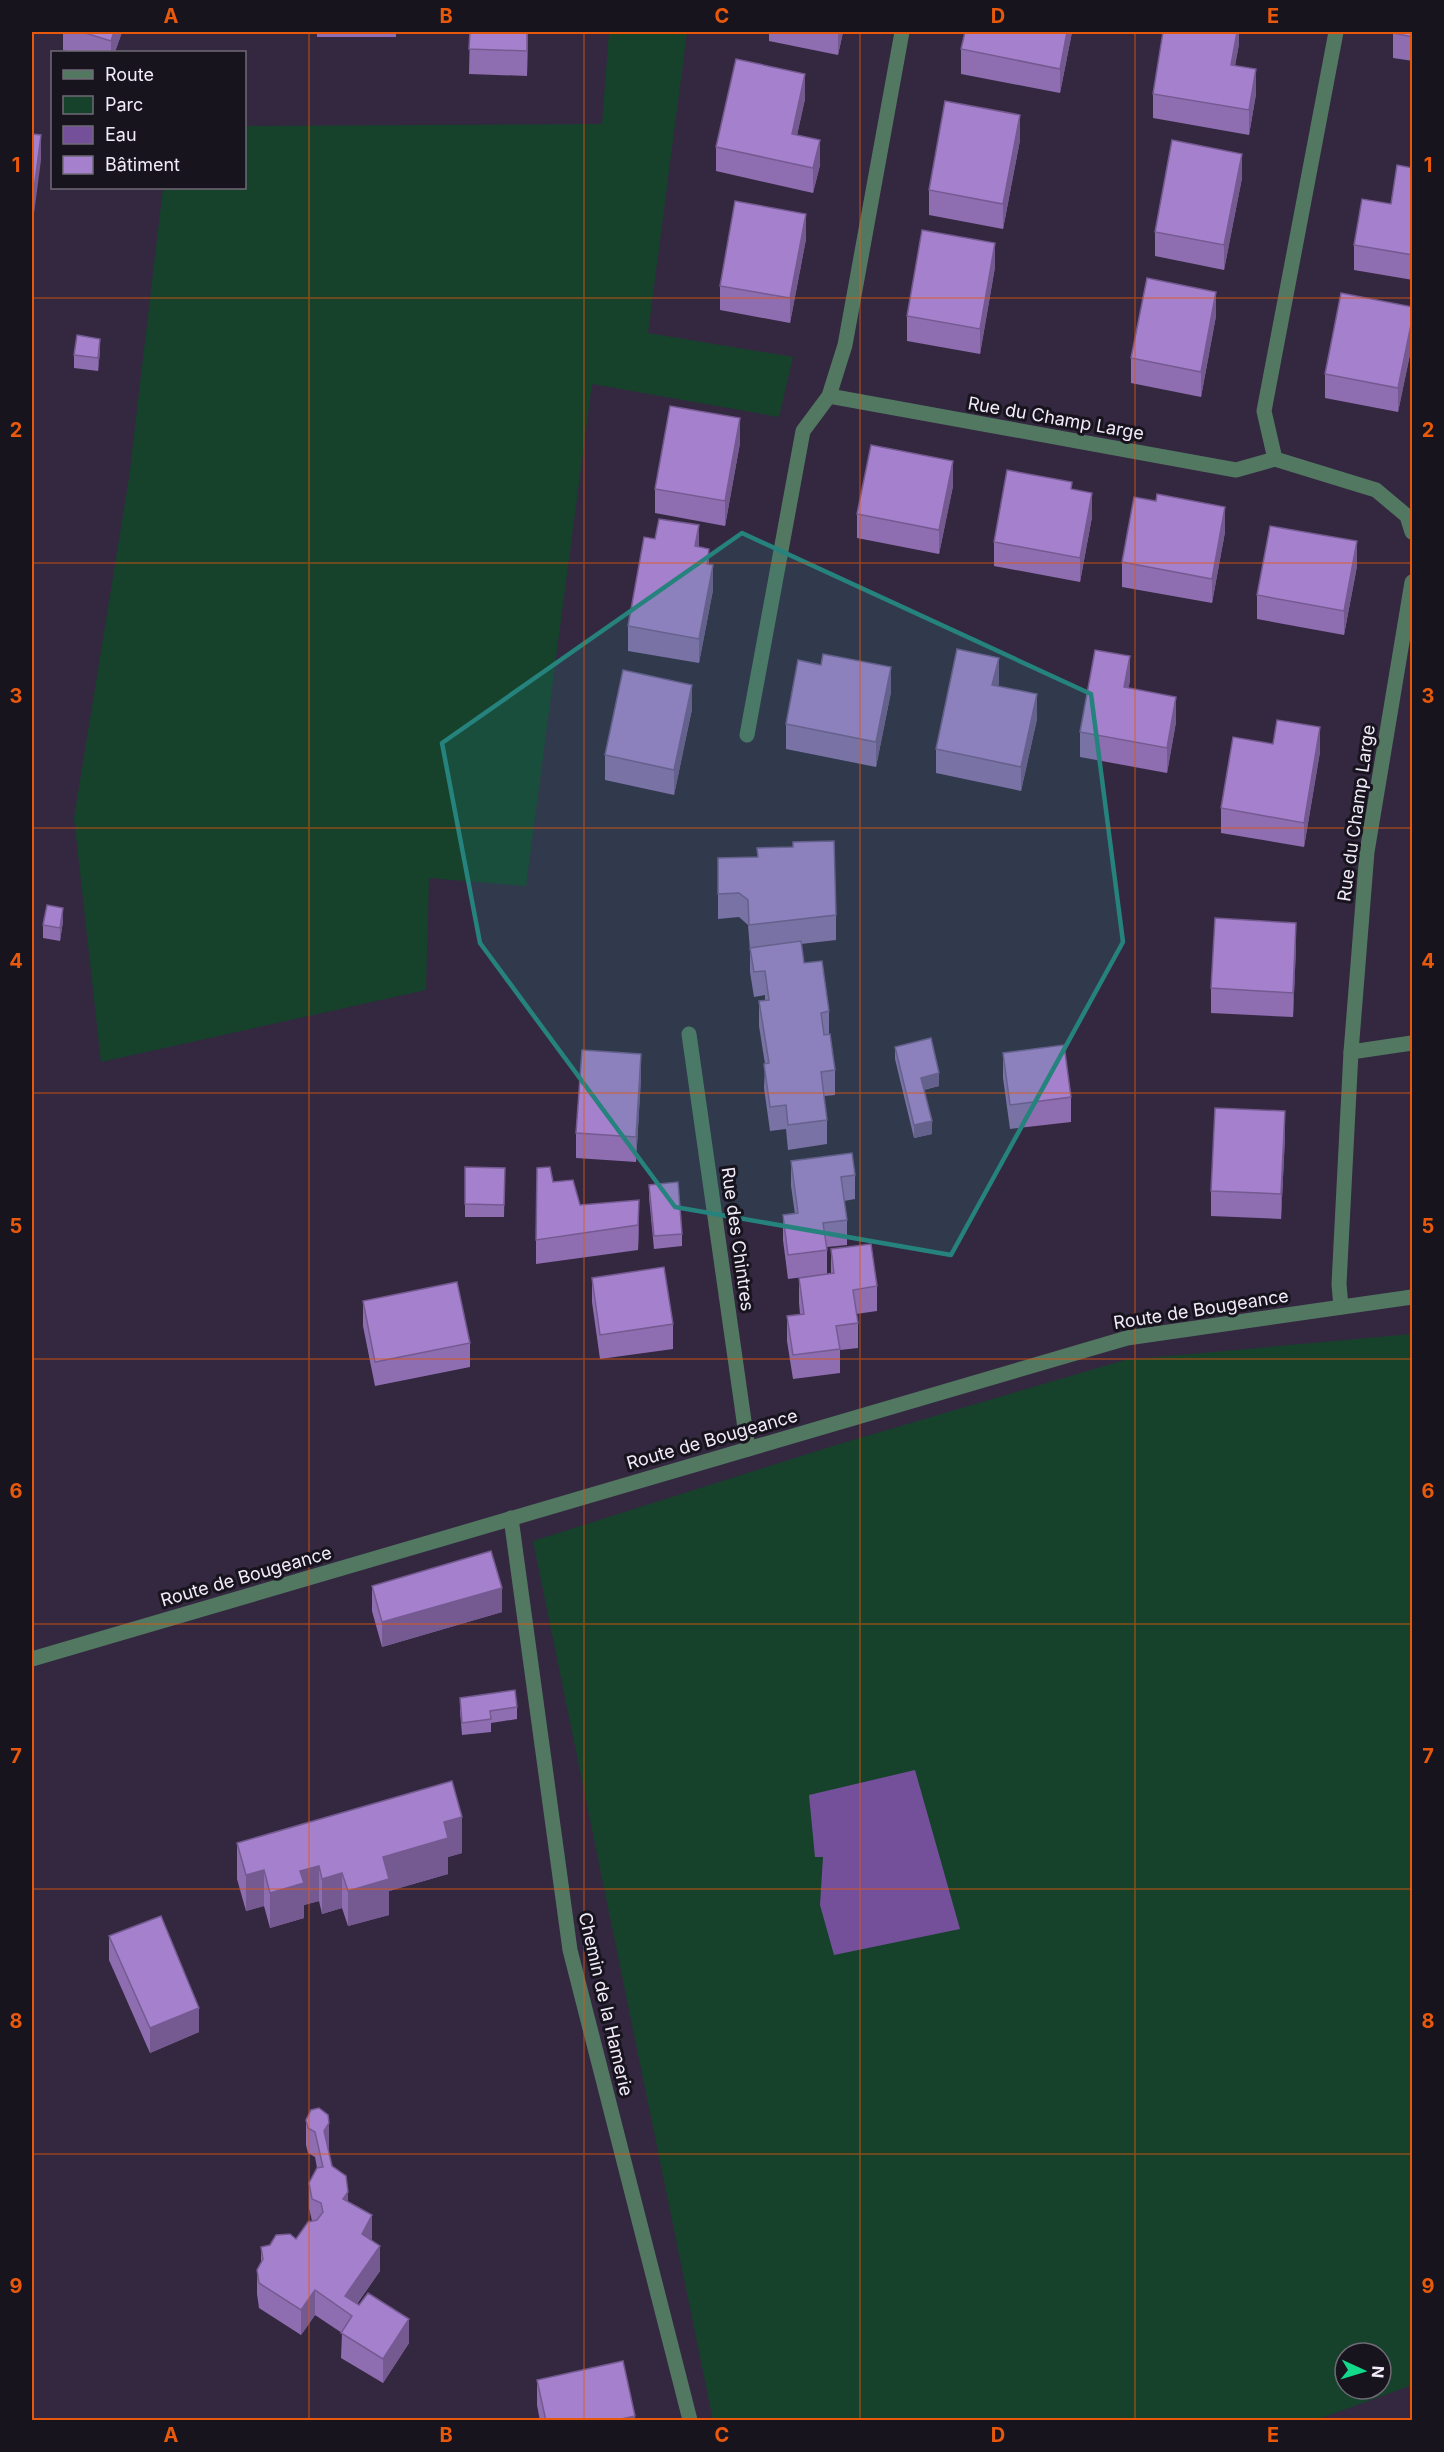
<svg xmlns="http://www.w3.org/2000/svg" width="1444" height="2452" font-family="Inter,sans-serif">
<style>
.green{fill:#16422c;fill-rule:evenodd}
.water{fill:#74509a}
.lines{fill:none;stroke-linecap:round;stroke-linejoin:round}
.service{stroke:#537862;stroke-width:15}
.minor{stroke:#537862;stroke-width:15}
.wall{fill:#8e6eb0}
.shaded-wall{fill:#745a90}
.building{fill:#a580cd;stroke:#745a90;stroke-width:1.5}
.marked{fill:#26827c;fill-opacity:0.2;stroke:#26827c;stroke-width:4.5;stroke-linejoin:round}
.grid{fill:none;stroke:#e8590c;stroke-width:1.5;stroke-opacity:0.55}
.labels{text-anchor:middle;dominant-baseline:central;stroke-width:6;stroke-linejoin:round;paint-order:stroke}
.street-label{font-size:18px;fill:#f1ebfa;stroke:#18141e}
.neatline{fill:none;stroke:#e8590c;stroke-width:2}
.grid-label{font-size:20px;text-anchor:middle;font-weight:bold;fill:#e8590c}
</style>
<rect width="100%" height="100%" fill="#332840"/>
<g class="green">
<path d="M609 32H687L648 333 793 357 779 417 592 384 526 886 429 878 426 990 101 1062 74 818 129 478 163 188H244L245 126 602 124Z"/>
<path d="M1412 1334V2385L1316 2420H713L533 1541 836 1445 1125 1360ZM1345 2353H1381V2389H1345Z"/>
</g>
<path class="water" d="M915 1770 960 1929 834 1955 820 1905 823 1857H815L809 1795Z"/>
<g class="lines">
<path class="service" d="M511 1518 570 1950 690 2420"/>
<g class="minor">
<path d="M1336 32 1264 411 1275 459 1376 490 1407 516 1412 532"/>
<path d="M829 396 1236 470 1275 459"/>
<path d="M747 735 803 431 829 396 845 345 902 32"/>
<path d="M689 1034 748 1449"/>
<path d="M1351 1052 1412 1043"/>
<path d="M1341 1307 1339 1284 1351 1052 1367 852 1412 582"/>
<path d="M32 1659 1127 1338 1412 1297"/>
</g>
</g>
<g class="wall">
<path d="M63 32H122L115 52H70L63 50Z"/>
<rect x="317" y="32" width="79" height="5"/>
<path d="M470 32H528L527 76 469 74Z"/>
<path d="M769 32H843L838 55 769 41Z"/>
<path d="M1072 32 1060 93 961 74V49Z"/>
<path d="M1239 32V44L1235 65 1256 94 1249 135 1153 118V94Z"/>
<path d="M1413 32V61L1393 58V33Z"/>
<path d="M805 99 797 135 820 165 813 193 716 171V147Z"/>
<path d="M1020 140 1003 229 929 215V190Z"/>
<path d="M1413 168V280L1354 270V245L1391 204Z"/>
<path d="M1242 178 1224 270 1155 256V232Z"/>
<path d="M806 239 790 323 720 310V286Z"/>
<path d="M995 267 980 354 907 341V316Z"/>
<path d="M1413 307V340L1398 412 1325 398V374Z"/>
<path d="M1216 316 1201 397 1131 383V358Z"/>
<path d="M100 351 98 371 74 368V355Z"/>
<path d="M740 443 725 526 655 513V489Z"/>
<path d="M953 486 939 554 857 538V514Z"/>
<path d="M1072 489 1092 517 1080 582 994 566V542Z"/>
<path d="M1225 532 1212 603 1122 587V562Z"/>
<path d="M699 547 709 565 713 590 699 663 628 651V626Z"/>
<path d="M1357 566 1344 635 1257 619V595Z"/>
<path d="M1130 681 1128 688 1176 722 1167 773 1080 757V732Z"/>
<path d="M999 683 998 686 1037 719 1021 791 936 773V749Z"/>
<path d="M891 692 876 767 786 749V724Z"/>
<path d="M692 709 674 795 605 780V755Z"/>
<path d="M1273 744 1320 752 1304 847 1221 833V808Z"/>
<path d="M1413 799V819L1411 818V806Z"/>
<path d="M757 848 836 915V940L801 944 804 963 829 1011V1034L835 1070V1095L824 1096 827 1120V1144L788 1150 786 1129 770 1131 764 1088 765 1064 759 1026V1001H765V995L754 997 750 972V950L748 925 739 917 718 919V858L757 857Z"/>
<path d="M63 921 60 941 43 938V925Z"/>
<path d="M1296 947 1293 1017 1211 1013V988Z"/>
<path d="M895 1047 939 1086 924 1090 932 1134 914 1138 895 1059Z"/>
<path d="M1003 1053 1071 1097V1122L1010 1129 1003 1078Z"/>
<path d="M641 1078 636 1162 576 1158V1133Z"/>
<path d="M1285 1136 1281 1219 1211 1216V1191Z"/>
<path d="M791 1161 855 1175V1199L844 1201 847 1220V1245L827 1247V1274L788 1279 783 1240V1215L795 1214 791 1186Z"/>
<path d="M465 1167 505 1168 504 1217H465Z"/>
<path d="M553 1182 580 1205 639 1225 638 1250 536 1264V1240Z"/>
<path d="M649 1185 682 1234V1246L654 1249 649 1197Z"/>
<path d="M831 1249 877 1286V1311L856 1314 858 1323V1348L840 1350V1373L793 1379 787 1341V1316L800 1314 799 1303V1278L831 1274Z"/>
<path d="M592 1278 673 1324V1349L600 1359 592 1302Z"/>
<path d="M363 1301 470 1343V1367L375 1386 363 1326Z"/>
<path d="M372 1586 502 1612 382 1647 372 1611Z"/>
<path d="M460 1698 517 1707V1719L491 1723V1732L462 1735 460 1711Z"/>
<path d="M237 1843 462 1853 448 1857V1874L389 1891V1915L348 1926 342 1908 322 1914 319 1901 304 1905V1918L270 1928 264 1906 246 1911 237 1879Z"/>
<path d="M109 1936 199 2032 150 2053 109 1960Z"/>
<path d="M306 2120 329 2147 328 2149 332 2166 348 2202 372 2240 380 2271 357 2304 409 2343 383 2383 341 2358 342 2333 315 2315 301 2335 259 2308 257 2294V2270L261 2263V2247L296 2239 312 2221 309 2208V2183L317 2168 315 2157 308 2153 306 2145Z"/>
<path d="M537 2380 635 2421H540L537 2405Z"/>
</g>
<g class="shaded-wall">
<path d="M114 32H122L115 52H111V41Z"/>
<path d="M527 32H528L527 76Z"/>
<path d="M838 32H843L838 55Z"/>
<path d="M1067 32H1072L1060 93V69Z"/>
<path d="M1237 32H1239V44L1231 89V65Z"/>
<path d="M1256 69V94L1249 135V110Z"/>
<path d="M805 74V99L792 158V134Z"/>
<path d="M1020 115V140L1003 229V204Z"/>
<path d="M41 135V160L32 229V205Z"/>
<path d="M820 140V165L813 193V168Z"/>
<path d="M1242 154V178L1224 270V245Z"/>
<path d="M806 214V239L790 323V298Z"/>
<path d="M995 243V267L980 354V329Z"/>
<path d="M1216 292V316L1201 397V372Z"/>
<path d="M1413 315V340L1398 412V388Z"/>
<path d="M100 339V351L98 371V358Z"/>
<path d="M740 418V443L725 526V501Z"/>
<path d="M953 461V486L939 554V530Z"/>
<path d="M1092 493V517L1080 582V558Z"/>
<path d="M1225 507V532L1212 603V579Z"/>
<path d="M699 525V550L695 546Z"/>
<path d="M1357 541V566L1344 635V611Z"/>
<path d="M709 549V573L707 564Z"/>
<path d="M713 565V590L699 663V639Z"/>
<path d="M1130 656V681L1124 712V687Z"/>
<path d="M999 658V683L992 709V685Z"/>
<path d="M891 667V692L876 767V742Z"/>
<path d="M692 685V709L674 795V770Z"/>
<path d="M1037 694V719L1021 791V767Z"/>
<path d="M1176 697V722L1167 773V748Z"/>
<path d="M1320 727V752L1304 847V823Z"/>
<path d="M63 908V921L60 941V928Z"/>
<path d="M1296 923V947L1293 1017V993Z"/>
<path d="M641 1054V1078L636 1162V1137Z"/>
<path d="M939 1073V1086L921 1090V1078Z"/>
<path d="M1285 1111V1136L1281 1219V1194Z"/>
<path d="M932 1121V1134L914 1138V1125Z"/>
<path d="M639 1200V1225L638 1250V1225Z"/>
<path d="M502 1588V1612L382 1647V1622Z"/>
<path d="M462 1817V1853L448 1857V1874L389 1891V1915L348 1926V1891L383 1857 444 1822Z"/>
<path d="M319 1866V1901L304 1905V1918L270 1928V1893L300 1871Z"/>
<path d="M264 1870V1906L246 1911V1875Z"/>
<path d="M342 1873V1908L322 1914V1879Z"/>
<path d="M199 2008V2032L150 2053V2028Z"/>
<path d="M329 2123V2147L324 2155V2131Z"/>
<path d="M348 2192V2216L343 2199Z"/>
<path d="M372 2215V2240L362 2258V2234Z"/>
<path d="M380 2246V2271L349 2314 345 2296Z"/>
<path d="M315 2290V2315L301 2335V2310Z"/>
<path d="M409 2319V2343L383 2383V2359Z"/>
<path d="M635 2416V2421H612Z"/>
</g>
<g class="building">
<path d="M82 32H114L111 41Z"/>
<path d="M470 32H527V51L469 49Z"/>
<path d="M965 32H1067L1060 69 961 49Z"/>
<path d="M1163 32H1237L1231 65 1256 69 1249 110 1153 94Z"/>
<path d="M1394 32H1413V37L1393 33Z"/>
<path d="M736 59 805 74 792 134 820 140 813 168 716 147Z"/>
<path d="M945 101 1020 115 1003 204 929 190Z"/>
<path d="M32 134 41 135 32 205Z"/>
<path d="M1172 140 1242 154 1224 245 1155 232Z"/>
<path d="M1397 165 1413 168V255L1354 245 1362 199 1391 204Z"/>
<path d="M735 201 806 214 790 298 720 286Z"/>
<path d="M922 230 995 243 980 329 907 316Z"/>
<path d="M1147 278 1216 292 1201 372 1131 358Z"/>
<path d="M1341 293 1413 307V315L1398 388 1325 374Z"/>
<path d="M77 335 100 339 98 358 74 355Z"/>
<path d="M670 406 740 418 725 501 655 489Z"/>
<path d="M871 445 953 461 939 530 857 514Z"/>
<path d="M1007 470 1072 482 1071 489 1092 493 1080 558 994 542Z"/>
<path d="M1157 494 1225 507 1212 579 1122 562 1134 497 1156 501Z"/>
<path d="M659 519 699 525 695 546 709 549 707 564 713 565 699 639 628 626 644 537 655 539Z"/>
<path d="M1270 526 1357 541 1344 611 1257 595Z"/>
<path d="M957 649 999 658 992 685 1037 694 1021 767 936 749Z"/>
<path d="M1095 650 1130 656 1124 687 1176 697 1167 748 1080 732Z"/>
<path d="M823 654 891 667 876 742 786 724 798 660 821 665Z"/>
<path d="M623 670 692 685 674 770 605 755Z"/>
<path d="M1277 720 1320 727 1304 823 1221 808 1233 737 1273 744Z"/>
<path d="M834 841 836 915 749 925 748 900 739 893 718 894V858L758 857 757 848 793 847V842Z"/>
<path d="M47 905 63 908 60 928 43 925Z"/>
<path d="M1215 918 1296 923 1293 993 1211 988Z"/>
<path d="M801 941 804 963 822 961 829 1011 821 1013 824 1035 830 1034 835 1070 821 1072 827 1120 788 1125 786 1105 770 1107 764 1064 769 1063 759 1001 769 1000 765 971 754 972 750 948Z"/>
<path d="M931 1038 939 1073 921 1078 932 1121 914 1125 895 1047Z"/>
<path d="M1064 1045 1071 1097 1010 1105 1003 1053Z"/>
<path d="M582 1050 641 1054 636 1137 576 1133Z"/>
<path d="M1215 1108 1285 1111 1281 1194 1211 1191Z"/>
<path d="M852 1153 855 1175 841 1177 847 1220 823 1223 827 1250 788 1255 783 1215 798 1213 791 1161Z"/>
<path d="M465 1167 505 1168 504 1205 465 1204Z"/>
<path d="M550 1167 553 1182 573 1180 580 1205 639 1200 638 1225 536 1240 537 1168Z"/>
<path d="M678 1182 682 1234 654 1236 649 1185Z"/>
<path d="M871 1244 877 1286 853 1290 858 1323 836 1326 840 1349 793 1355 787 1316 804 1314 799 1278 834 1273 831 1249Z"/>
<path d="M664 1267 673 1324 600 1335 592 1278Z"/>
<path d="M457 1282 470 1343 375 1362 363 1301Z"/>
<path d="M491 1551 502 1588 382 1622 372 1586Z"/>
<path d="M515 1690 517 1707 490 1711 491 1719 462 1723 460 1698Z"/>
<path d="M452 1781 462 1817 444 1822 448 1838 383 1857 389 1879 348 1891 342 1873 322 1879 319 1866 300 1871 304 1883 270 1893 264 1870 246 1875 237 1843Z"/>
<path d="M161 1916 199 2008 150 2028 109 1936Z"/>
<path d="M319 2108 328 2115 329 2123 324 2131 332 2166 346 2176 348 2192 343 2199 372 2215 362 2234 380 2246 345 2296 359 2305 368 2293 409 2319 383 2359 341 2333 352 2316 315 2290 301 2310 259 2283 257 2270 263 2259 261 2247 270 2245 276 2235 290 2234 296 2239 308 2222 317 2220 323 2212 321 2203 312 2199 309 2183 317 2168 323 2167 315 2132 308 2128 306 2120 311 2110Z"/>
<path d="M623 2361 635 2416 612 2421H546L537 2380Z"/>
</g>
<path class="marked" d="M742 533 1091 694 1123 942 951 1255 675 1207 480 943 442 743Z"/>
<path class="grid" d="M309 32V2420M584 32V2420M860 32V2420M1135 32V2420M32 298H1412M32 563H1412M32 828H1412M32 1093H1412M32 1359H1412M32 1624H1412M32 1889H1412M32 2154H1412"/>
<g class="labels">
<g class="street-label">
<text transform="translate(1056 418) rotate(10)">Rue du Champ Large</text>
<text transform="translate(1356 813) rotate(-82)">Rue du Champ Large</text>
<text transform="translate(738 1239) rotate(82)">Rue des Chintres</text>
<text transform="translate(1201 1309) rotate(-9)">Route de Bougeance</text>
<text transform="translate(712 1439) rotate(-16)">Route de Bougeance</text>
<text transform="translate(246 1576) rotate(-16)">Route de Bougeance</text>
<text transform="translate(606 2004) rotate(77)">Chemin de la Hamerie</text>
</g>
</g>
<rect width="1444" height="2452" fill="none" stroke="#18141e" stroke-width="66"/>
<rect x="51" y="51" width="195" height="138" fill="#18141e" stroke="#6f6a76" stroke-width="1.5"/>
<rect x="63" y="70" width="30" height="9" fill="#537862" stroke="#6f6a76" stroke-width="1.5"/>
<text x="105" y="81" font-size="18" fill="#f1ebfa">Route</text>
<rect x="63" y="96" width="30" height="18" fill="#16422c" stroke="#6f6a76" stroke-width="1.5"/>
<text x="105" y="111" font-size="18" fill="#f1ebfa">Parc</text>
<rect x="63" y="126" width="30" height="18" fill="#74509a" stroke="#6f6a76" stroke-width="1.5"/>
<text x="105" y="141" font-size="18" fill="#f1ebfa">Eau</text>
<rect x="63" y="156" width="30" height="18" fill="#a580cd" stroke="#6f6a76" stroke-width="1.5"/>
<text x="105" y="171" font-size="18" fill="#f1ebfa">Bâtiment</text>
<g transform="translate(1363 2371) rotate(94)"><circle r="28" fill="#18141e" stroke="#6f6a76" stroke-width="1.5"/>
<path d="M0-4.5L10 22L0 15L-10 22Z" fill="#13d98a"/>
<text y="-9" font-size="16" font-weight="bold" text-anchor="middle" fill="#f1ebfa">N</text>
</g>
<rect x="33" y="33" width="1378" height="2386" class="neatline"/>
<g class="grid-label">
<text x="171" y="23">A</text>
<text x="446" y="23">B</text>
<text x="722" y="23">C</text>
<text x="998" y="23">D</text>
<text x="1273" y="23">E</text>
<text x="16" y="172">1</text>
<text x="1428" y="172">1</text>
<text x="16" y="437">2</text>
<text x="1428" y="437">2</text>
<text x="16" y="703">3</text>
<text x="1428" y="703">3</text>
<text x="16" y="968">4</text>
<text x="1428" y="968">4</text>
<text x="16" y="1233">5</text>
<text x="1428" y="1233">5</text>
<text x="16" y="1498">6</text>
<text x="1428" y="1498">6</text>
<text x="16" y="1763">7</text>
<text x="1428" y="1763">7</text>
<text x="16" y="2028">8</text>
<text x="1428" y="2028">8</text>
<text x="16" y="2293">9</text>
<text x="1428" y="2293">9</text>
<text x="171" y="2442">A</text>
<text x="446" y="2442">B</text>
<text x="722" y="2442">C</text>
<text x="998" y="2442">D</text>
<text x="1273" y="2442">E</text>
</g>
</svg>
